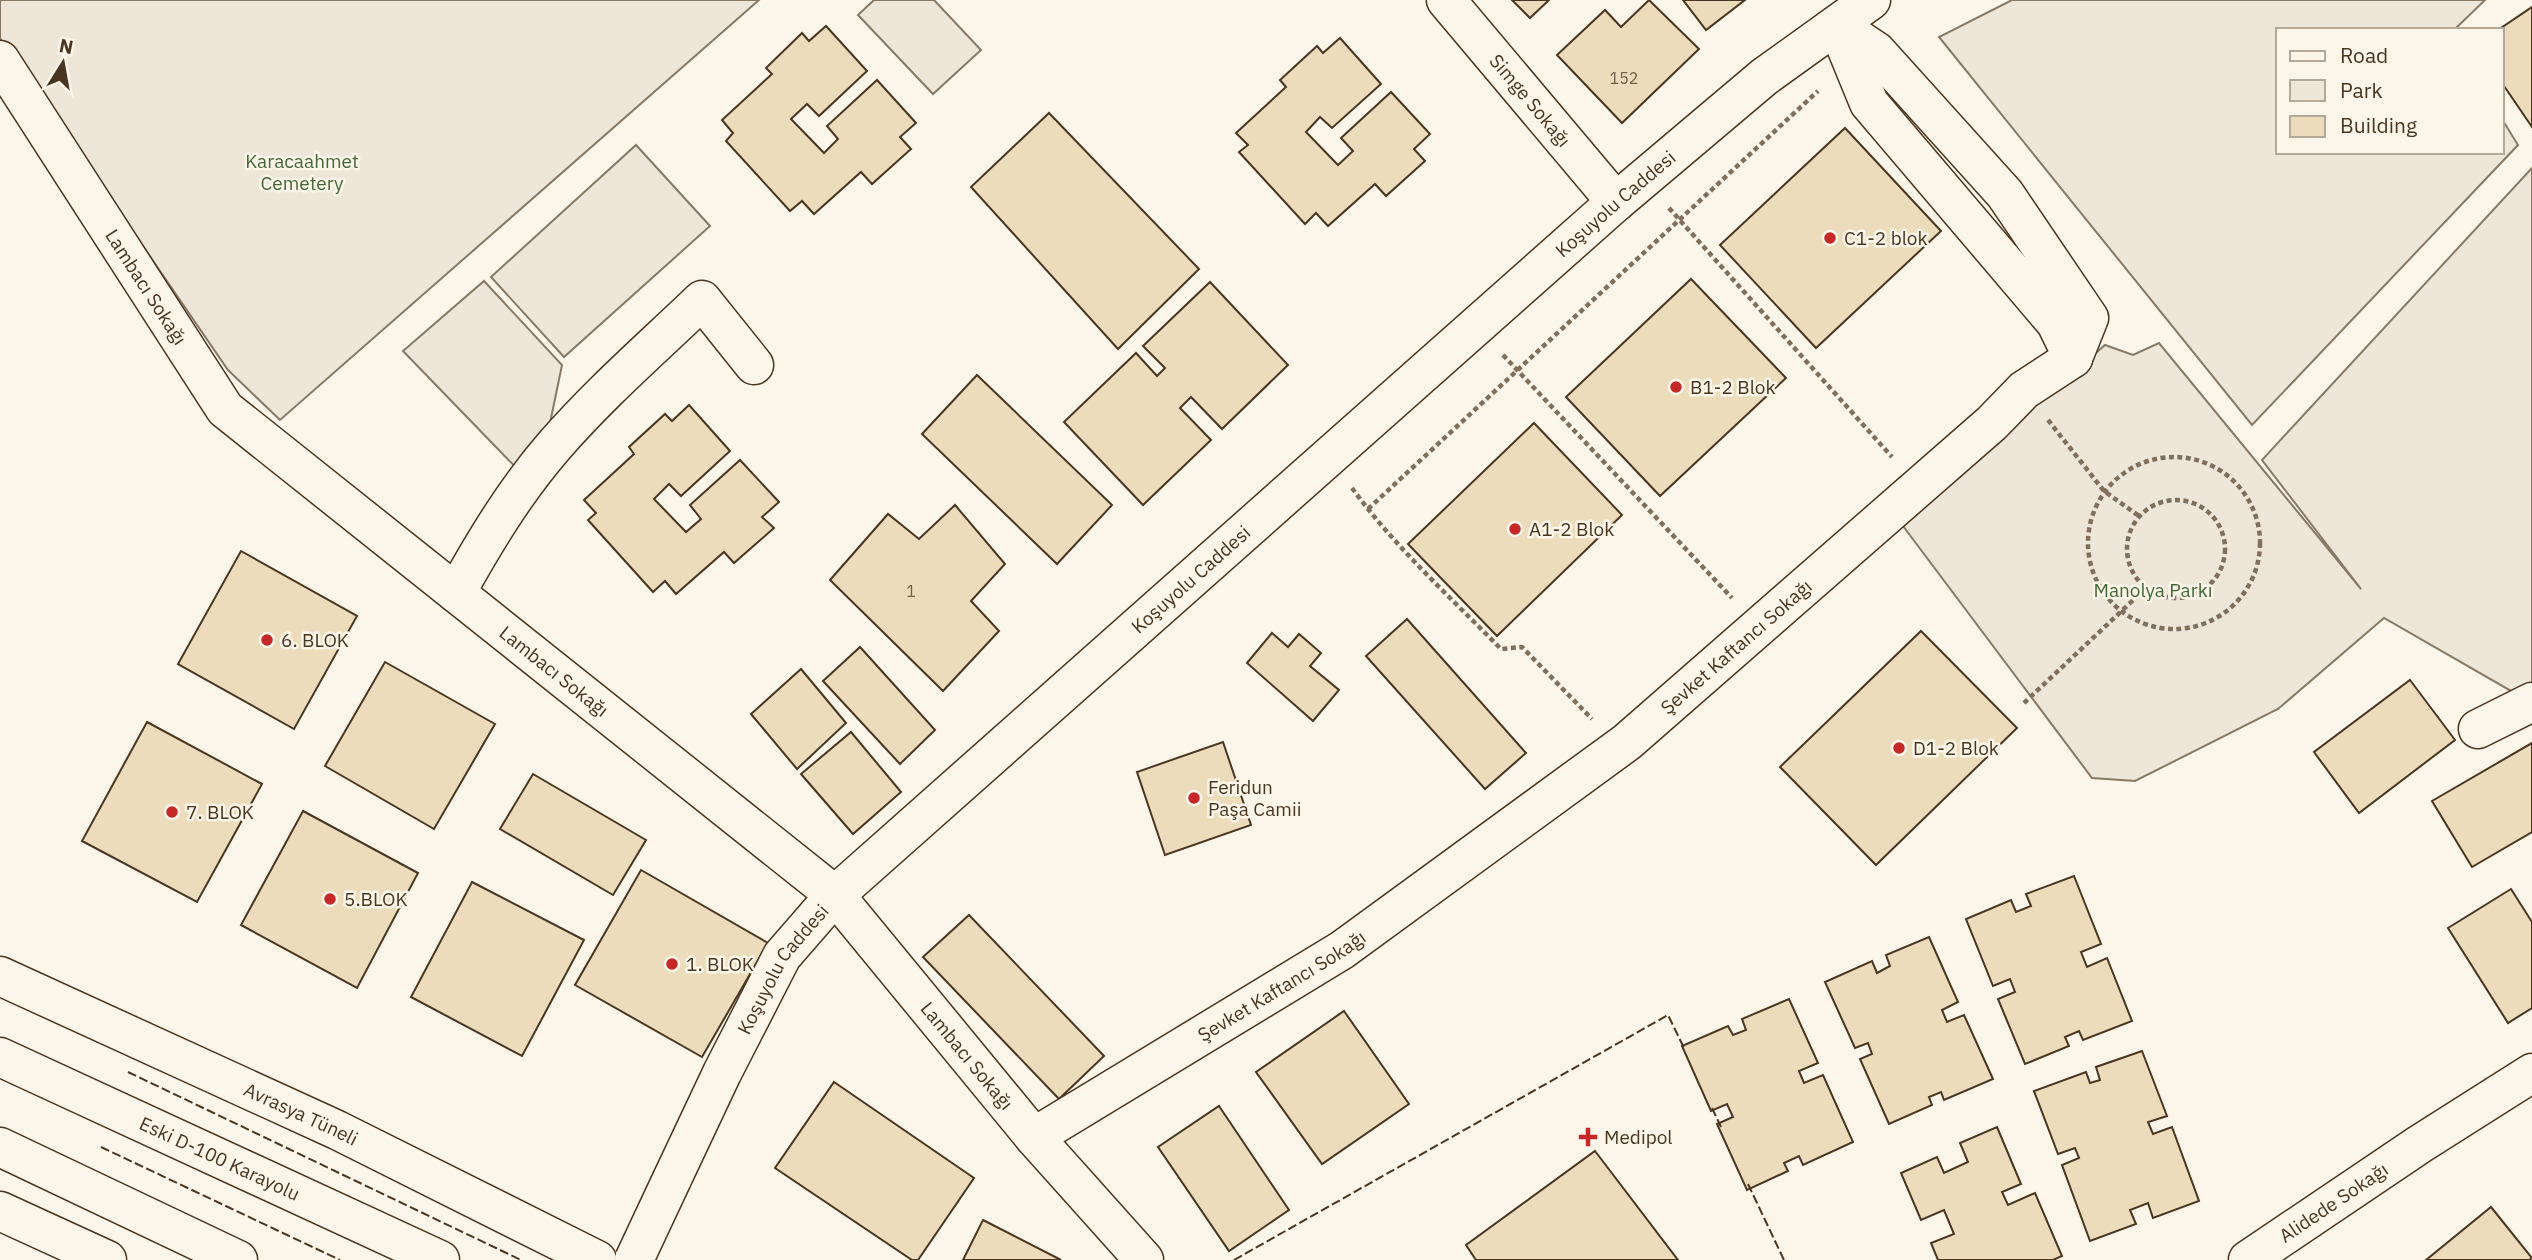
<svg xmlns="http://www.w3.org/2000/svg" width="2532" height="1260" font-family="'IBM Plex Sans',sans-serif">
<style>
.green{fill:#ede6d9;stroke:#887966;stroke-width:2}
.building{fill:#ecdcbc;stroke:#4a3520;stroke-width:2}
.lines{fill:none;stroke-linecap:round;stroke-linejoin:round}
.minor-casing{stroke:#4a3520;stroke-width:41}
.major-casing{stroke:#4a3520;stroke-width:41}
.highway-casing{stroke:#4a3520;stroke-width:41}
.path{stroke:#7f6f5c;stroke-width:4.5;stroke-dasharray:5 3.5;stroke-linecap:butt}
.minor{stroke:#fbf6e9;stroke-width:38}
.major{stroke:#fbf6e9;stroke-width:38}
.highway{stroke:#fbf6e9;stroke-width:38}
.major-bridge-casing{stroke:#4a3520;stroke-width:41;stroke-linecap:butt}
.major-bridge{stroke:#fbf6e9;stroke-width:38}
.fence{stroke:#4a3520;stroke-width:2;stroke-dasharray:9 3.5;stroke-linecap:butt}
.poi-dot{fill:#c62828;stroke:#fbf6e9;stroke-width:2.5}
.labels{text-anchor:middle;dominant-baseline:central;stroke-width:5;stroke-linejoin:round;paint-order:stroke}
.number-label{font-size:16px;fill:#725f47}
.street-label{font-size:19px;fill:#4a3520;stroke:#fbf6e9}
.park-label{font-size:19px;fill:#436837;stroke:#fbf6e9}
.poi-label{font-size:19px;fill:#4a3520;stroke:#fbf6e9;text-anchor:start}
</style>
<rect width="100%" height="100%" fill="#fbf6e9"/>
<g class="green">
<path d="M0 0H759L280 420 228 370 0 38Z"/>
<path d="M874 0H934L981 50 933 94 858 15Z"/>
<path d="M2012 0H2485L2454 30H2278V152H2502V119L2518 145 2252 425 1939 37Z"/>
<path d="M636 145 710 226 564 357 491 277Z"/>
<path d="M2532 168V703L2384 618 2278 709 2135 781 2092 778 1894 514 2042 400 2105 345 2133 355 2159 343 2361 589 2262 460Z"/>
<path d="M484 281 562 365 542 462 527 479 403 351Z"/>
</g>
<g class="building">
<path d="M1512 0H1549L1530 18Z"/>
<path d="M1649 0 1699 49 1622 123 1557 55 1605 10 1621 27Z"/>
<path d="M1683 0H1745L1706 30Z"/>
<path d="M2532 7V127L2502 83V30H2498Z"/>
<path d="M826 26 867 71 819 116 807 104 791 119 824 153 838 139 827 126 877 80 916 123 900 137 911 149 872 184 861 172 814 214 802 201 790 211 726 141 733 133 722 120 772 74 766 68 802 33 809 41Z"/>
<path d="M1340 38 1381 84 1332 128 1320 117 1306 132 1338 165 1353 151 1341 138 1391 92 1430 134 1414 149 1425 161 1386 196 1375 184 1328 226 1316 213 1305 224 1239 152 1248 145 1236 133 1286 87 1280 80 1317 46 1323 53Z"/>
<path d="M1049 113 1199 269 1118 349 971 187Z"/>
<path d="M1845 128 1941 231 1816 348 1720 245Z"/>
<path d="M1691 279 1786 378 1660 496 1566 397Z"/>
<path d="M1210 282 1288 365 1222 429 1191 397 1180 408 1211 440 1143 505 1064 422 1136 353 1157 376 1165 368 1143 346Z"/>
<path d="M977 375 1112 505 1057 564 922 434Z"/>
<path d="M689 405 730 451 681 496 669 484 654 499 686 532 701 519 690 505 740 460 779 502 762 517 774 528 734 563 724 552 676 594 665 581 653 592 588 520 596 513 584 500 634 454 629 447 665 414 672 421Z"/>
<path d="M1534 423 1622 515 1497 636 1408 544Z"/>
<path d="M955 505 1005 564 971 601 999 631 943 691 830 580 888 514 919 539Z"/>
<path d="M241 551 357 616 294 729 178 664Z"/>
<path d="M1407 619 1526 753 1485 789 1366 656Z"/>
<path d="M1921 631 2017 728 1876 865 1780 767Z"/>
<path d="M1272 633 1288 647 1299 634 1321 653 1310 666 1339 690 1313 721 1247 663Z"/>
<path d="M860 647 935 730 900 764 823 681Z"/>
<path d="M385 662 495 724 434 829 325 766Z"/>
<path d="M801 669 846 723 797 769 751 714Z"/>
<path d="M2410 680 2455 740 2359 813 2314 752Z"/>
<path d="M147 722 262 784 197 902 82 841Z"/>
<path d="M851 732 901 792 853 834 801 774Z"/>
<path d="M1223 742 1251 825 1165 855 1137 772Z"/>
<path d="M2532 743V832L2472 867 2432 801Z"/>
<path d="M533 774 646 840 613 895 500 829Z"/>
<path d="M303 811 418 873 357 988 241 925Z"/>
<path d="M641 870 768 943 702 1057 575 985Z"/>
<path d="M2074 876 2101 944 2081 952 2087 967 2107 958 2132 1021 2083 1040 2079 1031 2065 1037 2069 1046 2025 1064 1998 999 2015 992 2010 979 1993 986 1966 919 2011 900 2016 912 2031 906 2026 894Z"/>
<path d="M472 882 584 940 522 1056 411 997Z"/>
<path d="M2511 889 2532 922V1008L2508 1023 2448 928Z"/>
<path d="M969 915 1104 1056 1059 1099 923 957Z"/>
<path d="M1929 937 1958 1002 1942 1010 1947 1022 1964 1015 1993 1079 1944 1100 1941 1092 1929 1097 1932 1105 1889 1124 1860 1059 1872 1054 1868 1043 1855 1048 1825 982 1872 961 1877 973 1890 966 1886 955Z"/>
<path d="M1789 999 1818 1063 1799 1071 1804 1083 1823 1075 1853 1142 1803 1165 1799 1156 1784 1163 1788 1171 1747 1190 1717 1124 1733 1117 1727 1104 1711 1111 1682 1046 1728 1026 1733 1035 1746 1030 1742 1019Z"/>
<path d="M1344 1011 1409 1104 1322 1164 1256 1072Z"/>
<path d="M2142 1051 2167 1116 2148 1122 2153 1134 2172 1127 2199 1201 2153 1218 2148 1203 2130 1210 2136 1224 2090 1241 2062 1165 2079 1158 2075 1148 2058 1154 2034 1091 2086 1072 2090 1083 2100 1080 2096 1067Z"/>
<path d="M834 1082 974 1178 918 1260H912L775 1168Z"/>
<path d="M1219 1106 1289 1210 1229 1251 1158 1147Z"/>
<path d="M1997 1127 2021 1184 2002 1192 2008 1205 2035 1193 2062 1256 2053 1260H1938L1931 1243 1954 1234 1944 1210 1921 1220 1901 1173 1937 1157 1944 1173 1968 1162 1960 1143Z"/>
<path d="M1595 1151 1678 1260H1476L1466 1245Z"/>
<path d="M2491 1207 2532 1258 2529 1260H2426Z"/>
<path d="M983 1220 1061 1260H963Z"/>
</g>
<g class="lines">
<defs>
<g id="minor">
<path id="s1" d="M1446 0 1616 202"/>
<path d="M1837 25 1876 51 2005 194 2089 318 2073 358"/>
<path d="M1837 25 1869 103 2056 323 2073 358"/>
<path id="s2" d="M0 60 225 409 835 895"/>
<path d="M456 593C485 541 515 491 554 446 599 394 652 348 702 300L754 365"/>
<path d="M2478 729 2532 702"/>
<path id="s3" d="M1034 1137 1342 950 1627 742 1992 423 2024 390 2073 358"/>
<path id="s4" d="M2248 1260 2420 1144 2532 1073"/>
</g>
<g id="major">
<path id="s5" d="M835 895 1034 1137 1144 1260"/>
<path id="s6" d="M672 1179 722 1073 782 956 835 895 1616 202 1764 77 1871 0"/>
</g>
<g id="highway">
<path id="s7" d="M0 976 337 1130 597 1260"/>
<path id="s8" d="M0 1057 440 1260"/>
<path d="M0 1147 238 1260"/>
<path d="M0 1211 107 1260"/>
</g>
</defs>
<use href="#minor" class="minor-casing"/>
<use href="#major" class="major-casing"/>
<use href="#highway" class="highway-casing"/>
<g class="path">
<path d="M1669 208 1892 457"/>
<path d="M1503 355 1732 598"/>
<path d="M2048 420 2104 491 2139 516"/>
<circle cx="2174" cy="543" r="86"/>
<path d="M1352 488C1395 547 1450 597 1501 649L1522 647 1592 719"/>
<circle cx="2176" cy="549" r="49"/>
<path d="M1368 509 1818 91"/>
<path d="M2024 703 2146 588"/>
</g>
<use href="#minor" class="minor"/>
<use href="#major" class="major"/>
<use href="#highway" class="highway"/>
<defs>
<path id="major-bridge" d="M634 1260 672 1179"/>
</defs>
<use href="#major-bridge" class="major-bridge-casing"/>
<use href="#major-bridge" class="major-bridge"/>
<g class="fence">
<path d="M128 1072 521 1260"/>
<path d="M1712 1108 1721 1127"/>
<path d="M101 1147 340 1260"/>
<path d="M1748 1184 1784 1260"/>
<path d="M1234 1260 1668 1015 1684 1048"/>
</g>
</g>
<g class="poi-dot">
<circle cx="1830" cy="238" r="7"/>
<circle cx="1676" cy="387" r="7"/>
<circle cx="1515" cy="529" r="7"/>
<circle cx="267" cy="640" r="7"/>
<circle cx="1899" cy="748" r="7"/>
<circle cx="1194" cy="798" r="7"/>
<circle cx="172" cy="812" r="7"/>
<circle cx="330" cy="899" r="7"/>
<circle cx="672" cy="964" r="7"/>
<path d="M1584.5 1126.5h7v7h7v7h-7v7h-7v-7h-7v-7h7z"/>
</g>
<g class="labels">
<g class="number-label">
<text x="1624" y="78">152</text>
<text x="911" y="591">1</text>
</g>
<g class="street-label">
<text stroke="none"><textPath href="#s1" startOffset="131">Simge Sokağı</textPath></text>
<text stroke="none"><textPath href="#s6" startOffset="1372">Koşuyolu Caddesi</textPath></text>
<text stroke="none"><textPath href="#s2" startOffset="270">Lambacı Sokağı</textPath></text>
<text stroke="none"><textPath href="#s6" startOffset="805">Koşuyolu Caddesi</textPath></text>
<text stroke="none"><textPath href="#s3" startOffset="858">Şevket Kaftancı Sokağı</textPath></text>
<text stroke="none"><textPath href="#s2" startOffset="836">Lambacı Sokağı</textPath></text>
<text stroke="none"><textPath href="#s6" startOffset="238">Koşuyolu Caddesi</textPath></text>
<text stroke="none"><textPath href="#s3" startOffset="290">Şevket Kaftancı Sokağı</textPath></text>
<text stroke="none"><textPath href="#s5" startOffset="208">Lambacı Sokağı</textPath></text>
<text stroke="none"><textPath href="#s7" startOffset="331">Avrasya Tüneli</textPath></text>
<text stroke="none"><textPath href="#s8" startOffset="242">Eski D-100 Karayolu</textPath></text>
<text stroke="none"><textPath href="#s4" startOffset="103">Alidede Sokağı</textPath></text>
</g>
<g class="park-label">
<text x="302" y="161">Karacaahmet<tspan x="302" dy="22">Cemetery</tspan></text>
<text x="2153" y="590">Manolya Parkı</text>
</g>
<g class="poi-label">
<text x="1844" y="238">C1-2 blok</text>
<text x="1690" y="387">B1-2 Blok</text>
<text x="1529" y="529">A1-2 Blok</text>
<text x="281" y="640">6. BLOK</text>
<text x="1913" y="748">D1-2 Blok</text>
<text x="1208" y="787">Feridun<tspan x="1208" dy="22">Paşa Camii</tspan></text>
<text x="186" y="812">7. BLOK</text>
<text x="344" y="899">5.BLOK</text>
<text x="686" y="964">1. BLOK</text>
<text x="1604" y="1137">Medipol</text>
</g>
</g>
<rect x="2276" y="28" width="228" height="126" fill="#fbf6e9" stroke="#b4a999" stroke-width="2"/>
<rect x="2290" y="51" width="35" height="10" fill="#fbf6e9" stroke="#b4a999" stroke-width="2"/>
<text x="2340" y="63" font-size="21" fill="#4a3520">Road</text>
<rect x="2290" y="80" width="35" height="21" fill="#ede6d9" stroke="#b4a999" stroke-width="2"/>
<text x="2340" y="98" font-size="21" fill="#4a3520">Park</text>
<rect x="2290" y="116" width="35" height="21" fill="#ecdcbc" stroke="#b4a999" stroke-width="2"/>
<text x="2340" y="133" font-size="21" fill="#4a3520">Building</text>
<g transform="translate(63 63) rotate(11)" stroke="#fbf6e9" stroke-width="5" paint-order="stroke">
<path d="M0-5L12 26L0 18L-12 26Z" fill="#4a3520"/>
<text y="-10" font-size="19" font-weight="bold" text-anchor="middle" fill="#4a3520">N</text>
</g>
</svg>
